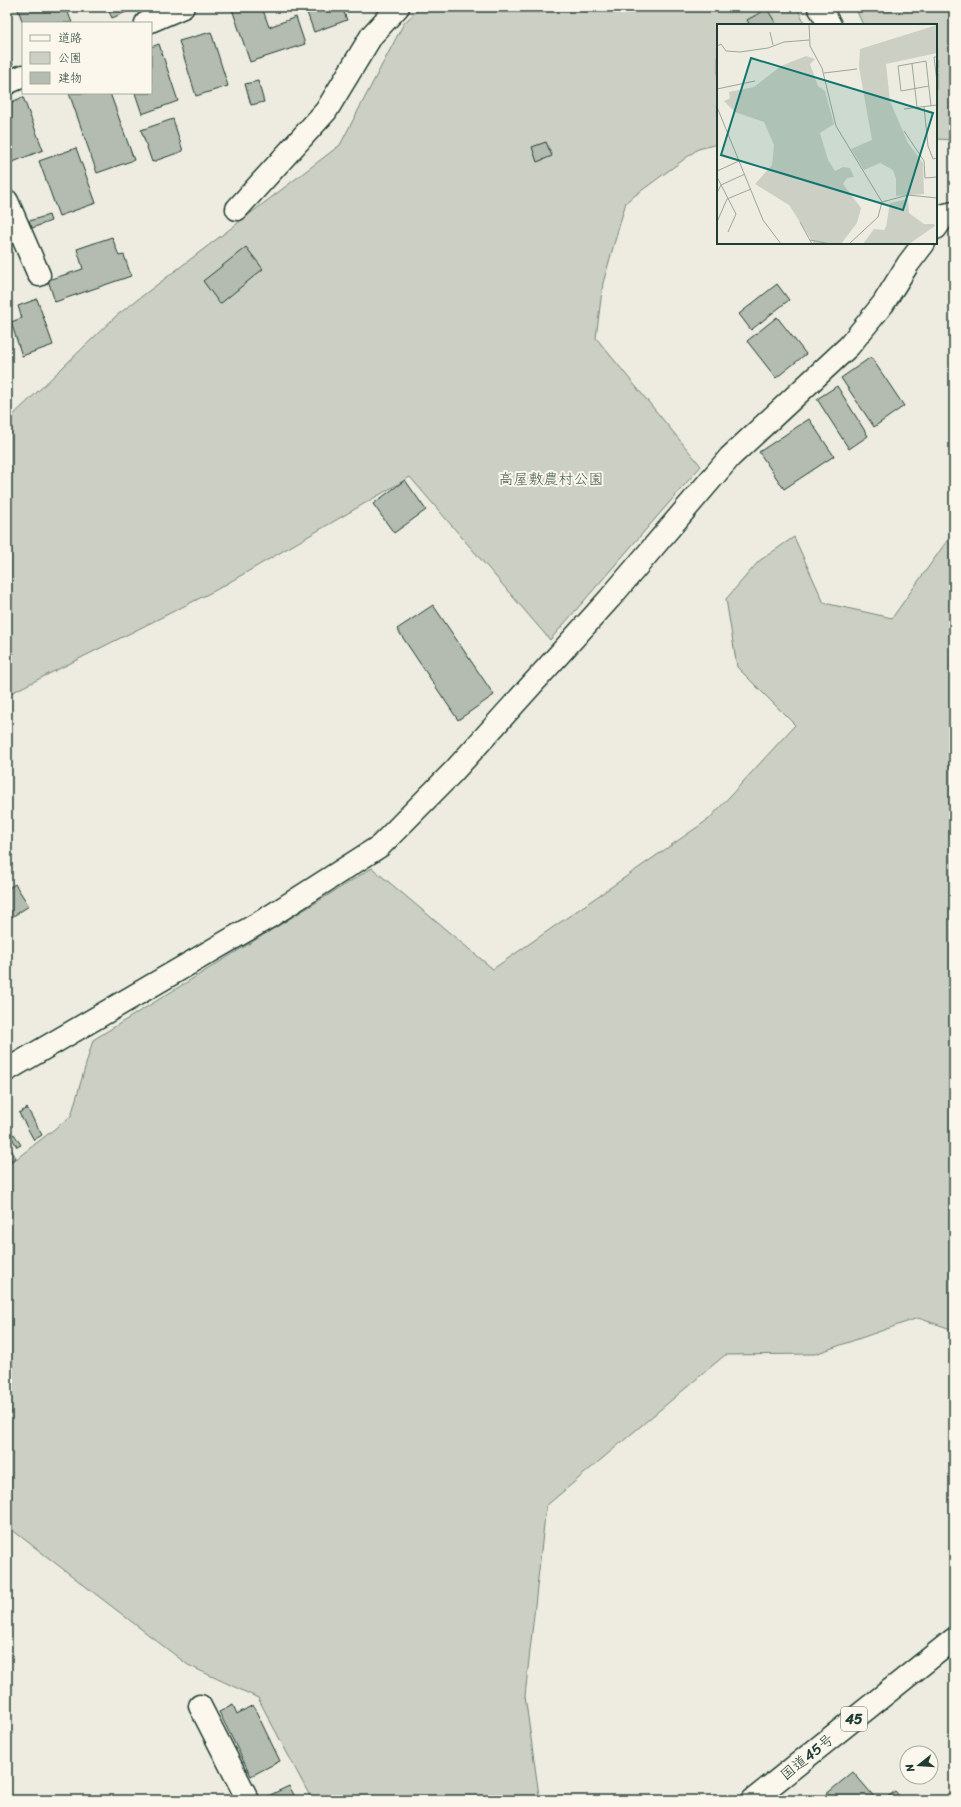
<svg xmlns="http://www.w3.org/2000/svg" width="961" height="1807" font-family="Sriracha,'Klee One',sans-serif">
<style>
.green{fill:#cbcfc4;stroke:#75867c}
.building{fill:#b4bbb0;stroke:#1f3d34}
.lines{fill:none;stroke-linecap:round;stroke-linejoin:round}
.minor-casing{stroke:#1f3d34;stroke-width:25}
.trunk-casing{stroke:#1f3d34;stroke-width:25}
.minor{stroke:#fbf7ec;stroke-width:22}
.trunk{stroke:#fbf7ec;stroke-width:22}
.labels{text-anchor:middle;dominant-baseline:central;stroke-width:4;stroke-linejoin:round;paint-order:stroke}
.shield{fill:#fbf7ec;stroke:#61756b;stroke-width:1}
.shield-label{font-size:14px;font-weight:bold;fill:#1f3d34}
.park-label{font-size:15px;fill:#415a51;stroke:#fbf7ec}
.street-label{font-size:15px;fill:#1f3d34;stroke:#fbf7ec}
.inset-road{fill:none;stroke:#9ba69c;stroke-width:1}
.view{fill:#0f766e;fill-opacity:0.15;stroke:#0f766e;stroke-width:2}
.inset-edge{fill:none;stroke:#1f3d34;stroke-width:2}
</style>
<rect width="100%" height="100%" fill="#eeece1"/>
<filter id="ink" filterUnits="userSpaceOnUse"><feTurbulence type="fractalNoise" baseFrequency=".025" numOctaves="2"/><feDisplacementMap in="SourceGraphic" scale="8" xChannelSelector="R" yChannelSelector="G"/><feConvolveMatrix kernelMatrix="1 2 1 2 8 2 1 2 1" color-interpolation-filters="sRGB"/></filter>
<g filter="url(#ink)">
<g class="green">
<path d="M421 7H797L805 25H718V144L698 149 626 202 603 283 596 338 701 466 550 640 410 477 216 590 7 695V421L116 316 340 145 404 23Z"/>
<path d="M855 7H954V140L936 139V25H863Z"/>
<path d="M954 531V1330L918 1318 815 1354 725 1355 546 1506 525 1696 539 1795 537 1800H312L258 1698 188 1665 7 1526V1166L71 1116 93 1040 372 868 493 969 709 819 795 725 737 667 726 599 759 561 794 537 824 603 892 618Z"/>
</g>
<g class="building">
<path d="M17 7H66L72 23H23Z"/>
<path d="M107 7H138L112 18Z"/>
<path d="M239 7H262L269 27 296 17 305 44 250 62 232 9Z"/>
<path d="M305 7H342L347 20 314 32Z"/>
<path d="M767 9 777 25H750L747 20Z"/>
<path d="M211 32 228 86 196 96 179 41Z"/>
<path d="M159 44 178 101 142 114 135 93H151V47Z"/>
<path d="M7 50 13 64 7 66Z"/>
<path d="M258 81 264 102 251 105 245 84Z"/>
<path d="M69 93H110L134 160 97 173Z"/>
<path d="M23 97 43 150 8 164 7 104Z"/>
<path d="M173 119 183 151 152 162 141 130Z"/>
<path d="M546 142 552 156 537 162 532 147Z"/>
<path d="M76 148 96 203 59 216 39 161Z"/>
<path d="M49 215 51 221 32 228 29 221Z"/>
<path d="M112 237 119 256 124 255 131 276 55 302 48 280 83 269 77 249Z"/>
<path d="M246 247 263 269 220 304 203 281Z"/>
<path d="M777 284 789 300 751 330 739 314Z"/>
<path d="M37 299 53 345 22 356 11 322 22 318 18 306Z"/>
<path d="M777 317 806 354 776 378 747 341Z"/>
<path d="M871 357 904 406 874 427 841 378Z"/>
<path d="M837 386 868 436 849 449 817 399Z"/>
<path d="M809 419 834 456 784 489 759 452Z"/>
<path d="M405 480 426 510 394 533 373 504Z"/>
<path d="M433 605 494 695 458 720 397 629Z"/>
<path d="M15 884 29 906 7 920V889Z"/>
<path d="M27 1108 42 1135 34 1140 19 1113Z"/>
<path d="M14 1134 21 1145 17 1147 11 1136Z"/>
<path d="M7 1142 16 1158 7 1163Z"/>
<path d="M233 1705 237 1714 253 1705 280 1761 251 1776 219 1712Z"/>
<path d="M853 1772 877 1800H829L825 1795Z"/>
<path d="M289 1786 297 1800H268L266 1797Z"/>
<path d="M895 1791 903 1800H884Z"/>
</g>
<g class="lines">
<defs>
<g id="minor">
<path d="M819 7 830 25"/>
<path d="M146 23 183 7"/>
<path d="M7 83 23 76"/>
<path d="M7 201 39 275"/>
<path d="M237 209 326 111 372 35 398 7"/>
<path d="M936 228 945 215 954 213"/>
<path d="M7 1070 269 917 380 846 453 772 610 598 730 457 849 346 883 304 908 264 924 243"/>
<path d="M200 1706 248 1800"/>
</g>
<path id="trunk" d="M753 1800 954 1639"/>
</defs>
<use href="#minor" class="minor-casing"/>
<use href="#trunk" class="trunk-casing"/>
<use href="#minor" class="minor"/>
<use href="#trunk" class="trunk"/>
</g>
</g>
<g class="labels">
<rect class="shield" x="841" y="1707" width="26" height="24" rx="3"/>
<g class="shield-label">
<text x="854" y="1719">45</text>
</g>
<g class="park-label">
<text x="551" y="479">高屋敷農村公園</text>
</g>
<g class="street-label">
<text transform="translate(807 1757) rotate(-39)">国道45号</text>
</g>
</g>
<g transform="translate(717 24)">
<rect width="220" height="220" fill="#eeece1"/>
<path d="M220 1V29L169 40 173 77 191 119 206 139 207 170 179 172V155L176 146 163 139 147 146 134 125 155 116 142 43 143 25ZM89 32 98 35 93 40 101 62 108 67 117 100 103 109 111 136 118 147 126 143 133 144 137 153 130 154 126 160 144 184 140 199 124 220H97L72 181 38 160 55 141 57 121 47 98 18 88 7 77 13 74 12 68 37 63 64 42ZM191 175 192 189 207 200H217L218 202 192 220H146L157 205 167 206 169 203 173 179Z" fill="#cbcfc4"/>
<path class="inset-road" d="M92 0 93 22 105 44 119 102 165 178 161 193 132 220M53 8 56 21M0 22 4 20 9 27 23 28 51 24 67 18 92 16M220 33H217L220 58M195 40 200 83M107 49 140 45M212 62 184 67 181 42 209 37 214 82M0 65 38 57M0 83 46 196 64 220M207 83 211 122 216 135 220 134M187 85 220 81M187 107 207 137 208 154 220 153M0 147 22 137M0 153 19 190 11 208M0 169 4 161 28 150M165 178 191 171 220 174M0 198 10 175 34 165M83 198 95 220M93 216 114 220"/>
<path class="view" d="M34 34 216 89 186 186 4 131Z"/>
<rect width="220" height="220" class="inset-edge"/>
</g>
<rect width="961" height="1807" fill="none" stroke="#fbf7ec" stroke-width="24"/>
<rect x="12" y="12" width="937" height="1783" fill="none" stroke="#1f3d34" stroke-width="1.5" filter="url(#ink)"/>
<rect x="22" y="22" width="130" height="72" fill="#fbf7ec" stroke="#a3ada2"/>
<rect x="30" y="35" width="20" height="6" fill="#fbf7ec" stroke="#a3ada2"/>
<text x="58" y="42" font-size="12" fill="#1f3d34">道路</text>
<rect x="30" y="52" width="20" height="12" fill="#cbcfc4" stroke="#a3ada2"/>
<text x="58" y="62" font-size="12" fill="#1f3d34">公園</text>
<rect x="30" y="72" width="20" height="12" fill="#b4bbb0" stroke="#a3ada2"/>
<text x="58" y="82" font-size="12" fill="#1f3d34">建物</text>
<g transform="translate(919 1765) rotate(253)"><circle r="19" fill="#fbf7ec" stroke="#a3ada2"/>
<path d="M0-3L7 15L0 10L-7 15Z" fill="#1f3d34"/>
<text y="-6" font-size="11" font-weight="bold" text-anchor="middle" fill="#1f3d34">N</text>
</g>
</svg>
